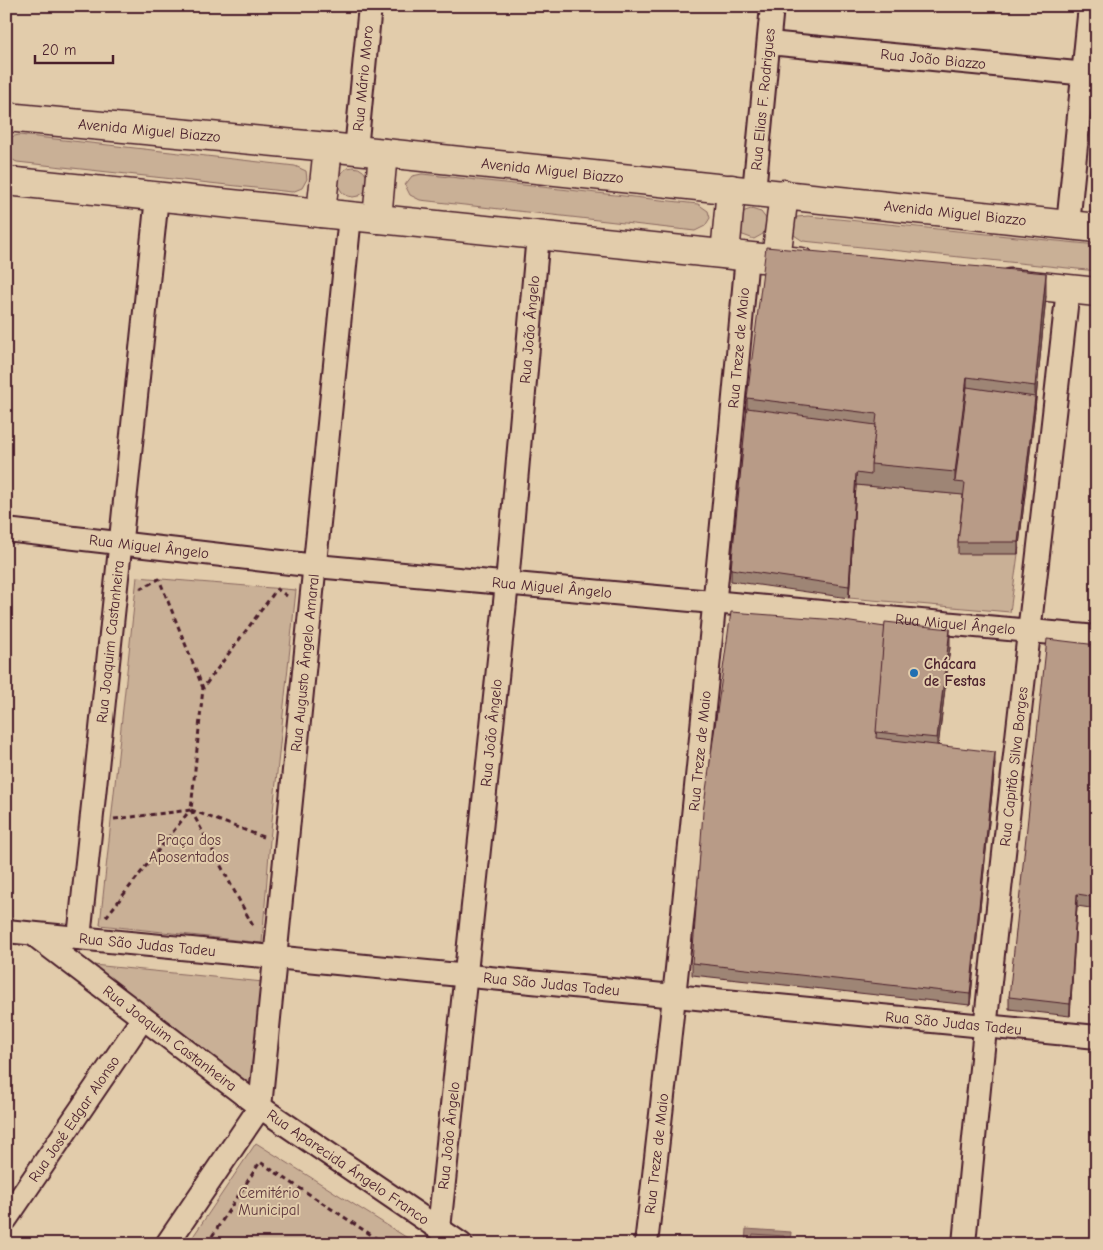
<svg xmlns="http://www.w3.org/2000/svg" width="1103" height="1250" font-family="'Comic Neue',sans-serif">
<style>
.green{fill:#c9b096;stroke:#8a6860}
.water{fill:#a68778;stroke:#815d59}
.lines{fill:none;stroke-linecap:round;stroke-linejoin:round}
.shore{stroke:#6f494a;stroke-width:1}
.minor-casing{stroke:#4a1f2b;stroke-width:26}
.tertiary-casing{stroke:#4a1f2b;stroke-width:31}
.path{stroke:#4a1f2b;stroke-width:3;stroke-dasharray:5 4;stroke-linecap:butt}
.minor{stroke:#e2ccab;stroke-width:22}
.tertiary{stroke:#e2ccab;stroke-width:28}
.wall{fill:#9e8574;stroke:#4a1f2b}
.shaded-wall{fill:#816c5e;stroke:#4a1f2b}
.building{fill:#b89b87;stroke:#4a1f2b}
.poi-dot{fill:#1f6fb2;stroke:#e2ccab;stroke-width:2}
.labels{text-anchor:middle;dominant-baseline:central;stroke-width:4;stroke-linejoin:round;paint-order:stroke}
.street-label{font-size:15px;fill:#4a1f2b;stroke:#e2ccab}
.poi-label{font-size:15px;font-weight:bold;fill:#4a1f2b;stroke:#e2ccab;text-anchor:start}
.park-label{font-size:15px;fill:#5d353b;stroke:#e2ccab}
</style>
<rect width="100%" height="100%" fill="#e2ccab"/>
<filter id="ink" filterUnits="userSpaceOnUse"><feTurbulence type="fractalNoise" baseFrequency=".02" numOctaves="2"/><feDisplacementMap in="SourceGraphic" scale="10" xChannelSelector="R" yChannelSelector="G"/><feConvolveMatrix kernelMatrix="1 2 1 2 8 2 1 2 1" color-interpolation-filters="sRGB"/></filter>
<g filter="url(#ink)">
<g class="green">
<path d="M19 135 295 166 306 171 307 179 302 188 292 192 17 162 7 157 6 141 10 137Z"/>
<circle cx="353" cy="182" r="15"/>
<path d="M422 174 698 204 708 211 710 218 705 226 695 231 420 200 410 195 405 185 412 176Z"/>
<path d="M751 209 761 212 767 220 763 234 754 239 740 234 742 212Z"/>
<path d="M808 216 1097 245V271L803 241 794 235 791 226 797 217Z"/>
<path d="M856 485 965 495 1018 554 1010 612 849 598Z"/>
<path d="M137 577 296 590 270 840 262 943 100 925Z"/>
<path d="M83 964 263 982 249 1086Z"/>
<path d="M256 1143 417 1244H188Z"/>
</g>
<path class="water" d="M746 1229 791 1232 790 1244H745Z"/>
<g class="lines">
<path class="shore" d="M750 1244 753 1234 784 1236 786 1244"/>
<defs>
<g id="minor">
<path id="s1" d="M769 43 1097 75"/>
<path id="s2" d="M356 150 370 6"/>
<path id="s3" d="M754 191 772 6"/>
<path d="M1068 225 1090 6"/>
<path id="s4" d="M6 530 316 566 1097 637"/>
<path id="s5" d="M6 931 1097 1037"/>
<path id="s6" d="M33 934 260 1107 461 1244"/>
<path id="s7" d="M79 938 157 197"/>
<path id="s8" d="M6 1219 143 1018"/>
<path id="s9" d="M439 1229 507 583 538 235"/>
<path id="s10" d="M167 1244 260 1107 350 216"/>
<path id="s11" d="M646 1244C685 915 717 586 747 256"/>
<path id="s12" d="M964 1244C993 925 1033 607 1068 289"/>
</g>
<g id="tertiary">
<path id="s13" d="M6 117 328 147 1097 228"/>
<path d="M6 181 801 262"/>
<path d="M321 213 328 147"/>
<path d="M377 219 383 153"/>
<path d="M725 254 731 189"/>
<path d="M776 259 784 194"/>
<path d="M1010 283 1097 292"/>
</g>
</defs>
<use href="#minor" class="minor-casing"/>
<use href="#tertiary" class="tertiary-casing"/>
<g class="path">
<path d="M140 589 159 579 203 688 277 589 287 596"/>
<path d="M191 810 253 926"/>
<path d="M191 810 263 837"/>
<path d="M114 819 191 810 203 688"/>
<path d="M106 917 190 810"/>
<path d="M207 1244 260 1162 385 1244"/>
</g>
<use href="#minor" class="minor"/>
<use href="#tertiary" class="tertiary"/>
</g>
<g class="wall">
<path d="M1046 296 1035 409 1018 554H958V542L963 495 856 485 849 598 731 581V569L747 408V398Z"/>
<path d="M885 627 950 647 938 745 995 764 970 1005 692 975V963Z"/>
<path d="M1097 645V909L1077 906 1070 1016 1009 1009V997Z"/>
</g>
<g class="shaded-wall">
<path d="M1046 273V296L1035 409V386Z"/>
<path d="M967 377V399L955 482V472Z"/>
<path d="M1035 397V409L1018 554V542Z"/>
<path d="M856 473V485L849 598V586Z"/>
<path d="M950 629V647L937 756V738Z"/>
<path d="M995 752V764L970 1005V994Z"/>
<path d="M1077 894V906L1070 1016V1004Z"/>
</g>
<g class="building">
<path d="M766 247 1046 273 1035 386 967 377 955 472 871 464 877 414 747 398Z"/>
<path d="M967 387 1035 397 1018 542H958L965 483 955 482Z"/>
<path d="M747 408 876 425 871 464V475L856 473 849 586 731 569Z"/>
<path d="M731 612 837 620 885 627 876 738 995 752 970 994 692 963 703 812Z"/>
<path d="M885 622 950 629 937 738 876 732Z"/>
<path d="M1047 639 1097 645V897L1077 894 1070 1004 1009 997Z"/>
</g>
</g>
<circle class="poi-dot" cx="914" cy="673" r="5"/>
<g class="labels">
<g class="street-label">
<text stroke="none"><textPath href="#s1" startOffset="165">Rua João Biazzo</textPath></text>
<text stroke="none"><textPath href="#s2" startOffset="72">Rua Mário Moro</textPath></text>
<text stroke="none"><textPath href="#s3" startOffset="92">Rua Elias F. Rodrigues</textPath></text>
<text stroke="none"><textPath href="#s13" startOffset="144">Avenida Miguel Biazzo</textPath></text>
<text stroke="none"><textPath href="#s13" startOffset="549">Avenida Miguel Biazzo</textPath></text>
<text stroke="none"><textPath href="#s13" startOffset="954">Avenida Miguel Biazzo</textPath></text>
<text stroke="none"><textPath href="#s9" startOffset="904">Rua João Ângelo</textPath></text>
<text stroke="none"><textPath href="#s11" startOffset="901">Rua Treze de Maio</textPath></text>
<text stroke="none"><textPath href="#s4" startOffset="144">Rua Miguel Ângelo</textPath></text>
<text stroke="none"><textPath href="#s4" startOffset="549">Rua Miguel Ângelo</textPath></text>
<text stroke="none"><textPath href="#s4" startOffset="954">Rua Miguel Ângelo</textPath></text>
<text stroke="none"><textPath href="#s7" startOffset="298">Rua Joaquim Castanheira</textPath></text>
<text stroke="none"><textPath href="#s10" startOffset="612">Rua Augusto Ângelo Amaral</textPath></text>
<text stroke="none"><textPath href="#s9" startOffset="499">Rua João Ângelo</textPath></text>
<text stroke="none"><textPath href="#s11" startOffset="496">Rua Treze de Maio</textPath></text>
<text stroke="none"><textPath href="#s12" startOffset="480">Rua Capitão Silva Borges</textPath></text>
<text stroke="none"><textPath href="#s5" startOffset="142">Rua São Judas Tadeu</textPath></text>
<text stroke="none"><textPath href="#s5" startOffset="548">Rua São Judas Tadeu</textPath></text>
<text stroke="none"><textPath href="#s5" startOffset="952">Rua São Judas Tadeu</textPath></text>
<text stroke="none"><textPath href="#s6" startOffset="172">Rua Joaquim Castanheira</textPath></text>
<text stroke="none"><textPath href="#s8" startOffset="121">Rua José Edgar Alonso</textPath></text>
<text stroke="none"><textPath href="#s9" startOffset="94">Rua João Ângelo</textPath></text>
<text stroke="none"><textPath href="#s11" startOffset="91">Rua Treze de Maio</textPath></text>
<text stroke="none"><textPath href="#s6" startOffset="392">Rua Aparecida Ángelo Franco</textPath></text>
</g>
<g class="poi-label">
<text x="924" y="664">Chácara<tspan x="924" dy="17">de Festas</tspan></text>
</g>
<g class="park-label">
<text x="189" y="840">Praça dos<tspan x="189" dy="17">Aposentados</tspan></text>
<text x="269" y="1193">Cemitério<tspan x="269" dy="17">Municipal</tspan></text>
</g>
</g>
<rect width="1103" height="1250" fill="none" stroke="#e2ccab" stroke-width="25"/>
<rect x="12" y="12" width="1078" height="1225" fill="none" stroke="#4a1f2b" stroke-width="2" filter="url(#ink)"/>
<path d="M35 55v8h78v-8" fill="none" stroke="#4a1f2b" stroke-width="2.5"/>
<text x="42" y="55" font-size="15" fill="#4a1f2b" stroke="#e2ccab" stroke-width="4" paint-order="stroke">20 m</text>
</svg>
